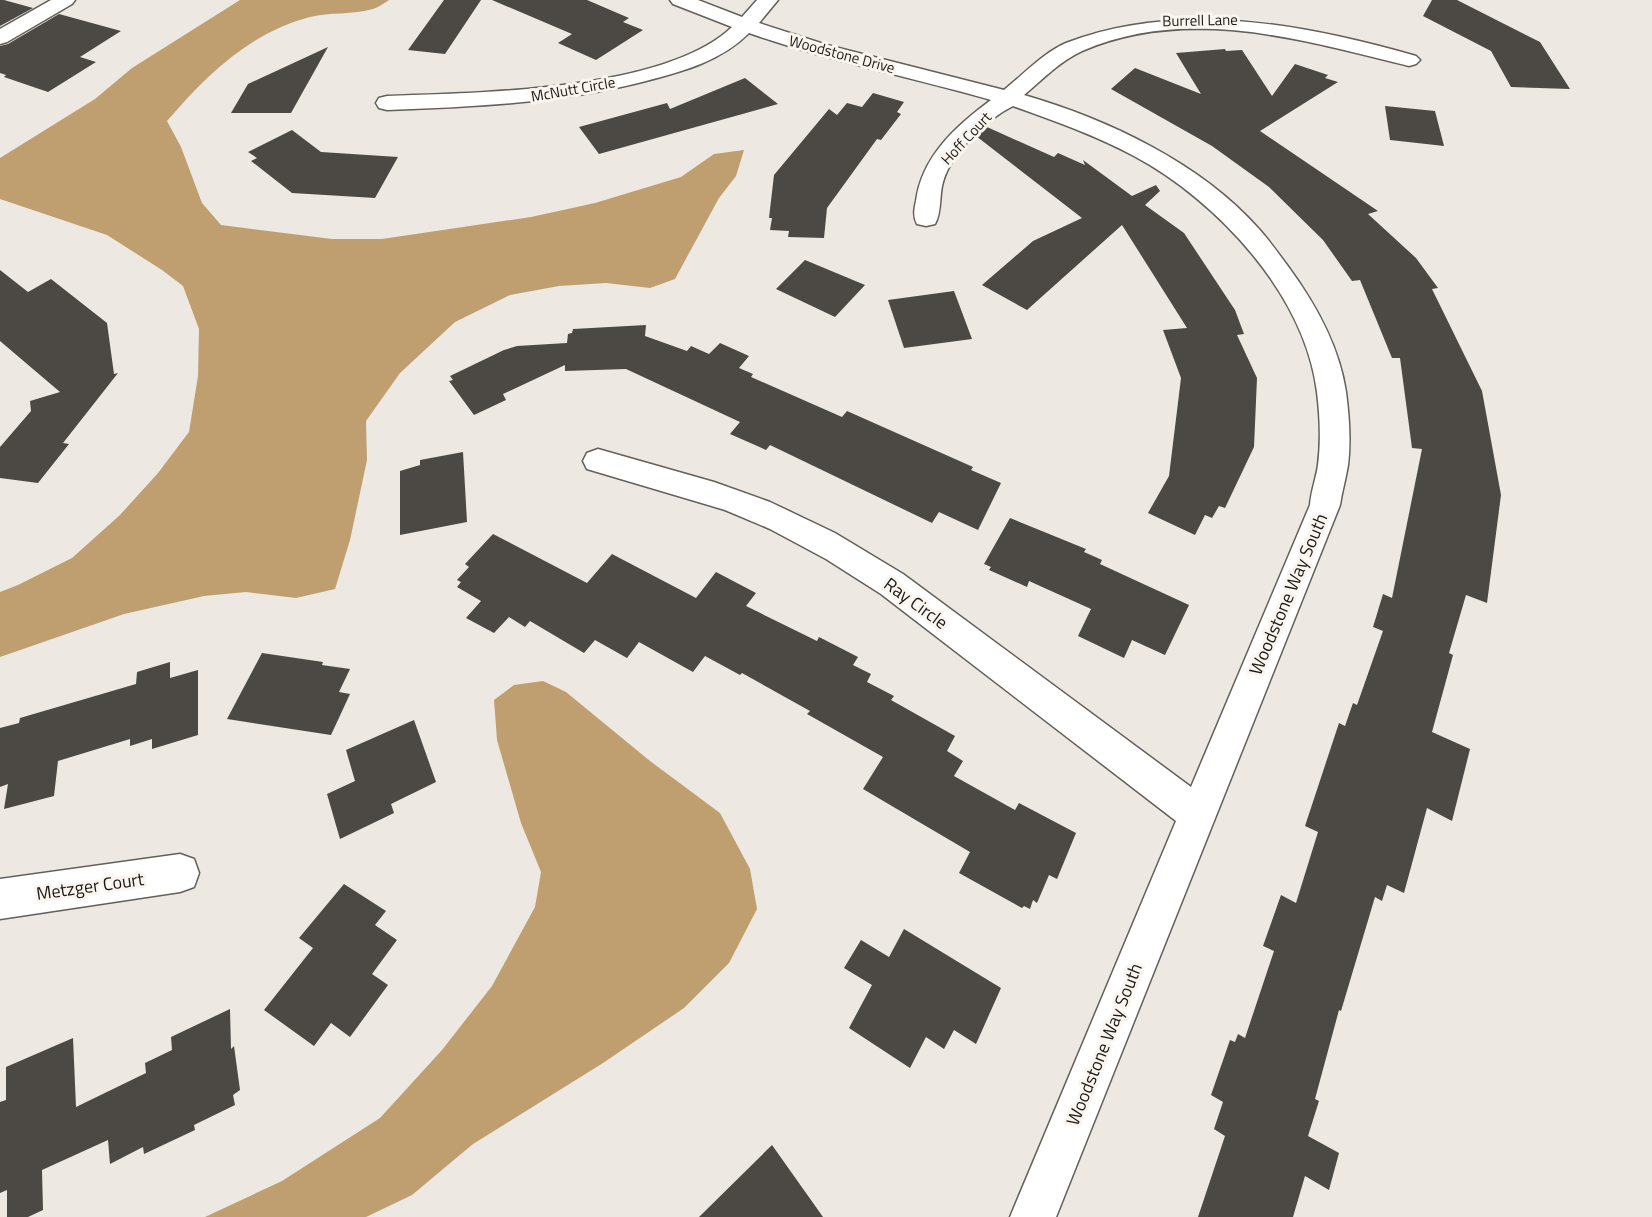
<svg xmlns="http://www.w3.org/2000/svg" width="1652" height="1217" font-family="'Titillium Web',sans-serif">
<style>
.water{fill:#bf9f70}
.building{fill:#4c4843}
.lines{fill:none;stroke-linecap:round;stroke-linejoin:round}
.minor-casing{stroke:#635f59;stroke-width:3}
.minor{fill:#fff;fill-rule:evenodd}
.labels{text-anchor:middle;dominant-baseline:central;stroke-width:6;stroke-linejoin:round;paint-order:stroke}
.far-street-label{font-size:15px;fill:#1c1a18;stroke:#faf5ef}
.street-label{font-size:18px;fill:#1c1a18;stroke:#faf5ef}
</style>
<rect width="100%" height="100%" fill="#ede8e2"/>
<g class="water">
<path d="M240 0H389C384 3 379 7 373 9 353 15 330 12 310 17 249 33 207 75 167 121L181 147 202 203 221 225 332 239H382L531 217 595 203 681 177 714 154 744 150 736 176 719 198 675 279 650 288 606 283 559 286 510 295 455 322 400 373 366 421 367 460 350 540 335 589 296 598 246 592 204 596 124 614 0 657V592L18 585 72 558 120 515 158 473 189 432 198 376 199 329 183 286 162 270 107 235 0 199V158L95 99 132 68Z"/>
<path d="M543 681 566 692 650 761 720 813 750 869 757 909 729 963 684 1008 603 1063 473 1144 412 1195 366 1217H205L282 1181 380 1118 442 1050 492 986 535 907 541 872 521 823 497 740 494 700 514 685Z"/>
</g>
<g class="building">
<path d="M0 0H4L33 8 0 26Z"/>
<path d="M444 0H481L445 54 408 50Z"/>
<path d="M492 0H587L629 18 623 22 643 30 596 60 558 43 572 34Z"/>
<path d="M1432 0H1457L1540 42 1570 89 1511 87 1491 51 1423 16Z"/>
<path d="M59 14 121 31 80 57 96 62 48 92 4 77 6 75 0 73V46L8 44Z"/>
<path d="M328 47 291 113H231L248 84Z"/>
<path d="M1225 49 1226 51 1242 50 1272 96 1295 64 1328 75 1325 78 1338 82 1260 131 1378 211 1368 214 1416 258 1438 288 1432 289 1482 391 1501 495 1487 603 1466 595 1449 653 1453 655 1432 732 1470 749 1452 821 1427 808 1404 893 1387 885 1382 901 1375 897 1341 1011 1339 1010 1315 1099 1319 1101 1308 1136 1339 1153 1329 1190 1305 1176 1293 1217H1198L1225 1136 1214 1129 1223 1102 1211 1095 1230 1040 1235 1042 1238 1034 1245 1038 1274 951 1263 946 1281 895 1296 903 1318 832 1305 826 1339 723 1345 726 1353 703 1357 705 1383 631 1373 627 1383 594 1392 598 1422 449 1412 448 1400 358H1392L1360 280 1352 281 1323 240 1269 187 1212 146 1111 89 1135 68 1201 94 1176 53Z"/>
<path d="M745 78 778 104 599 154 579 127 667 103 670 109Z"/>
<path d="M873 93 904 102 897 112 901 114 881 140 877 139 827 208 824 238 788 237 789 231 770 230 772 218H769L774 175 829 109 837 115 847 103 862 107Z"/>
<path d="M1385 106 1435 111 1444 146 1390 140Z"/>
<path d="M987 127 1054 157 1058 153 1085 165 1083 160 1132 196 1156 185 1160 191 1145 205 1184 233 1235 310 1244 334 1237 335 1257 378 1254 447 1225 508 1219 506 1212 518 1205 515 1195 535 1148 513 1169 476 1181 378 1163 330 1187 328 1122 225 1027 310 982 285 1033 241 1082 218 976 136Z"/>
<path d="M292 130 321 152 398 157 375 198 292 193 251 161 257 158 248 152Z"/>
<path d="M805 260 865 285 835 317 776 289Z"/>
<path d="M0 270 28 292 51 279 107 323 114 374 118 373 63 443 69 444 38 483 0 478V447L31 411 30 401 60 392 0 341Z"/>
<path d="M954 291 972 339 904 348 888 300Z"/>
<path d="M646 325 645 336 687 351 691 346 709 354 720 343 749 356 739 368 753 374 751 377 842 417 847 411 973 467 971 470 1001 483 978 530 939 512 932 523 770 445 766 450 730 434 740 422 626 369 565 371V365L503 394 506 400 474 415 449 381 453 380 450 376 504 350 517 346 567 343 568 334 572 333 573 329Z"/>
<path d="M463 452 467 522 400 535V471L420 465V460Z"/>
<path d="M1010 518 1086 549 1084 552 1102 560 1100 564 1189 605 1165 655 1132 640 1124 658 1078 636 1091 609 1029 581 1027 587 989 570 991 567 984 564Z"/>
<path d="M493 534 587 583 612 554 696 598 716 572 756 593 746 606 817 641 819 637 858 657 853 665 871 674 867 682 894 696 891 700 955 736 947 751 963 761 954 776 1015 810 1019 803 1076 833 1057 879 1049 875 1037 903 1033 900 1030 909 1024 906 1022 908 959 873 970 852 863 789 883 757 807 714 810 711 742 673 740 675 705 656 693 672 639 642 627 658 595 640 584 653 530 621 525 627 509 617 494 633 466 618 481 601 457 587 461 582 457 580 469 567 465 564Z"/>
<path d="M262 653 323 662 322 665 350 669 339 692 350 694 331 735 227 719Z"/>
<path d="M170 662V678L198 670V735L152 749V739L130 746V739L58 761 54 796 4 809 8 784 0 787V728L19 723 20 718 136 684 137 672Z"/>
<path d="M414 720 436 782 391 804 394 813 340 839 327 794 355 781 346 750Z"/>
<path d="M344 884 386 911 375 925 397 940 372 974 388 985 350 1037 331 1023 314 1046 264 1010 313 948 299 938Z"/>
<path d="M904 929 1001 988 976 1044 954 1030 944 1049 926 1037 910 1068 849 1028 872 985 844 968 861 940 889 957Z"/>
<path d="M230 1009 231 1049 234 1046 240 1090 233 1095 235 1105 194 1125 195 1130 144 1154 143 1147 110 1164 108 1140 42 1170 43 1210 28 1217H7V1190L0 1193V1102L6 1100V1067L73 1038 76 1107 146 1073 145 1063 172 1050 171 1037Z"/>
<path d="M772 1145 823 1217H699Z"/>
</g>
<g class="lines">
<defs>
<g id="minor">
<path d="M51 0H75L72 4 7 42 0 44V29Z"/>
<path d="M670 0H698L742 17 757 0H778L759 23 827 45 1004 90C1024 74 1043 53 1066 43 1178 0 1304 24 1416 56L1420 60 1416 64 1409 66C1302 40 1189 5 1082 51 1060 61 1042 80 1024 95 1107 119 1201 163 1259 229 1269 240 1278 253 1287 265 1315 303 1339 345 1346 392 1349 415 1351 441 1348 465 1346 478 1342 491 1340 505L1056 1217H1010L1176 821 881 594 826 559 770 529 725 510 587 469 583 461 587 453 598 449 714 482 770 502 835 533 903 574 1191 787 1310 505C1311 491 1316 479 1318 465 1321 442 1320 416 1317 392 1305 295 1218 201 1134 156 1095 135 1054 121 1013 106 987 119 951 153 943 182 939 195 942 212 935 224L926 226 917 224C913 216 914 210 916 201 922 156 956 126 991 100 911 77 828 61 749 33 721 61 684 71 646 81 561 103 475 107 387 110L379 108 376 103 379 98 387 96C477 93 665 91 732 27L673 4Z"/>
<path d="M180 854 194 859 199 873 194 887 180 892 0 919V879Z"/>
</g>
</defs>
<use href="#minor" class="minor-casing"/>
<use href="#minor" class="minor"/>
</g>
<g class="labels">
<g class="far-street-label">
<text transform="translate(1200 20) rotate(-1)">Burrell Lane</text>
<text transform="translate(842 54) rotate(15)">Woodstone Drive</text>
<text transform="translate(573 89) rotate(-10)">McNutt Circle</text>
<text transform="translate(966 138) rotate(-47)">Hoff Court</text>
</g>
<g class="street-label">
<text transform="translate(1288 594) rotate(-67)">Woodstone Way South</text>
<text transform="translate(916 603) rotate(36)">Ray Circle</text>
<text transform="translate(90 886) rotate(-8)">Metzger Court</text>
<text transform="translate(1104 1044) rotate(-68)">Woodstone Way South</text>
</g>
</g>
</svg>
